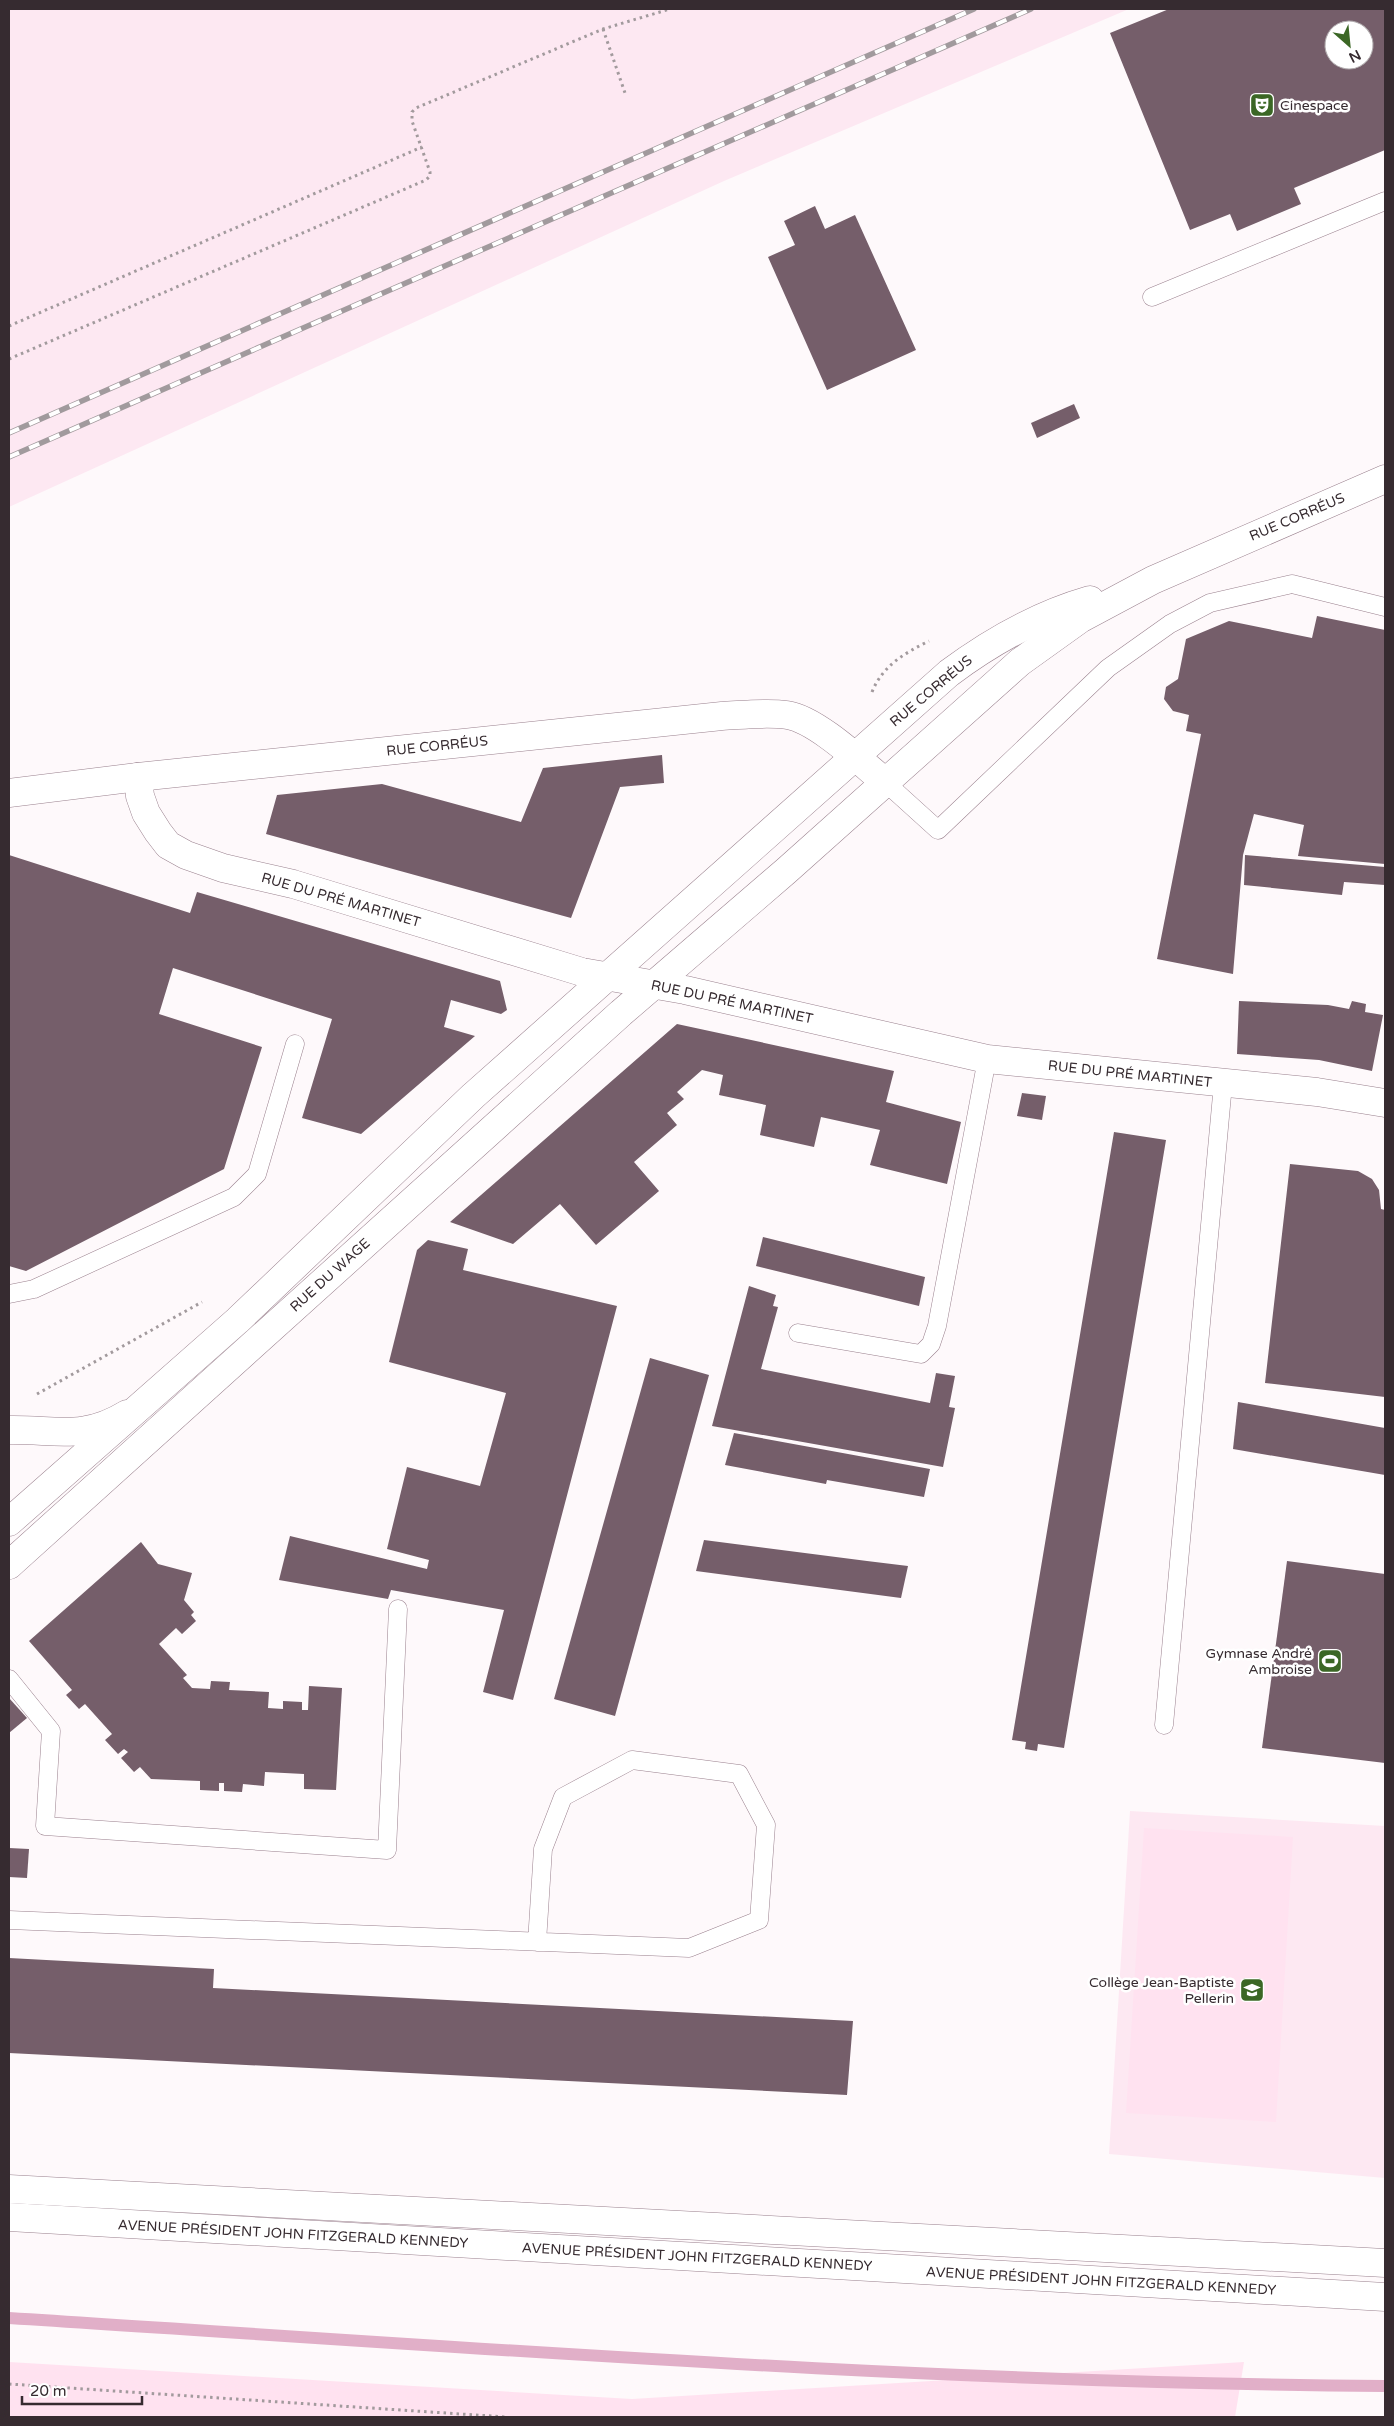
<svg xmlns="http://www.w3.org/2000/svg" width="1394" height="2426" font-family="'Varela Round',sans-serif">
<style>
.built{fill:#fde8f2}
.green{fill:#ffe2f0}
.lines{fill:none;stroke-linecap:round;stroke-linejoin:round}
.stream{stroke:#e1afc8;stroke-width:12}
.building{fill:#755e6a;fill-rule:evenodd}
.lane-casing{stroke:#9a818e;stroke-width:19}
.street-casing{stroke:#9a818e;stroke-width:29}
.secondary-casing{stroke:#9a818e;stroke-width:29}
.path{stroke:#a29a9d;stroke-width:3;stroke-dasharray:2.5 4;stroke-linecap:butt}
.lane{stroke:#fff;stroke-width:18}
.street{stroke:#fff;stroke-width:28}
.secondary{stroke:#fff;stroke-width:28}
.rail-casing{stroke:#a19a9d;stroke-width:5.5}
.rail{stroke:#fff;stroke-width:4;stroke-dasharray:11;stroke-linecap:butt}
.labels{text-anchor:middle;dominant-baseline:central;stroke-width:5;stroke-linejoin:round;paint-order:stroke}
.poi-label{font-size:14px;fill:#362b30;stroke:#fff;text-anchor:end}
.street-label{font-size:14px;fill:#362b30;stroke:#fff}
</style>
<rect width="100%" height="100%" fill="#fef9fb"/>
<g class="built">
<path d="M9 9H1129L724 181 9 507Z"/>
<path d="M1130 1811 1385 1826V2178L1109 2154Z"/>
</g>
<g class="green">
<path d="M1144 1828 1293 1837 1276 2122 1126 2113Z"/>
<path d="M9 2362 632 2399 1244 2362 1235 2417H9Z"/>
</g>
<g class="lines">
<path class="stream" d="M9 2318C467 2347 926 2383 1385 2386"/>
</g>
<g class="building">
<path d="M1169 9H1385V150L1294 188 1301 204 1237 231 1230 214 1190 230 1110 33ZM1334 30H1364V60H1334Z"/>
<path d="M815 206 825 229 855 215 916 350 827 390 768 257 795 245 784 221Z"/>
<path d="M1074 404 1080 418 1037 438 1031 423Z"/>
<path d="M1317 616 1385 630V864L1298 856 1304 825 1254 814 1243 855 1233 974 1157 959 1201 734 1186 731 1189 715 1173 711 1164 699 1166 687 1178 679 1186 639 1229 621 1312 638Z"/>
<path d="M662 755 664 783 620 787 571 918 266 834 277 795 382 784 521 822 543 768Z"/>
<path d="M9 855 190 913 197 892 500 981 507 1010 501 1014 451 1000 444 1027 475 1036 361 1134 302 1118 332 1019 173 968 159 1014 262 1047 224 1169 26 1271 9 1266Z"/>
<path d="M1245 855 1385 867V885L1344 882 1342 895 1244 885Z"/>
<path d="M1239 1001 1328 1005 1349 1009 1352 1001 1366 1004 1365 1012 1383 1015 1372 1071 1319 1060 1237 1054Z"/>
<path d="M677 1024 894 1071 886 1102 961 1122 947 1184 870 1165 880 1130 821 1117 814 1147 760 1135 766 1105 719 1095 723 1075 702 1070 677 1092 684 1099 667 1113 677 1125 634 1162 659 1191 596 1245 560 1204 513 1244 450 1222Z"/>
<path d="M1022 1093 1046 1096 1042 1120 1017 1116Z"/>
<path d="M1114 1132 1166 1140 1064 1748 1038 1744 1037 1751 1025 1749 1026 1742 1012 1740Z"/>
<path d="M1290 1164 1358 1171 1372 1179 1379 1190 1381 1209 1385 1210V1397L1265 1383Z"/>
<path d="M763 1237 925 1277 919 1306 756 1266Z"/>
<path d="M428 1240 468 1249 463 1270 617 1306 513 1700 483 1692 504 1610 391 1590 388 1599 279 1580 290 1536 427 1569 429 1560 387 1549 407 1467 480 1486 506 1393 389 1362 417 1250Z"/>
<path d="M749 1286 776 1295 773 1306 778 1307 761 1369 930 1403 936 1373 955 1376 949 1407 955 1408 943 1467 712 1426Z"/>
<path d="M650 1358 709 1375 615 1716 554 1699Z"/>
<path d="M1238 1402 1385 1428V1475L1233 1449Z"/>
<path d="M734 1433 930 1469 924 1497 827 1480 826 1484 725 1465Z"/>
<path d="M704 1540 867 1561 908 1566 901 1598 696 1571Z"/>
<path d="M141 1542 158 1564 192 1573 184 1600 194 1612 191 1615 196 1621 182 1634 176 1628 159 1644 187 1675 183 1678 192 1688 210 1689 211 1681 230 1682 229 1690 269 1692 268 1708 283 1709V1701L302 1702V1710H308L309 1686 342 1688 336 1790 304 1789V1774L265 1772 264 1786 243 1784 242 1792 224 1791V1783H219V1791L200 1790V1781L151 1779 140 1767 134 1772 121 1758 128 1752 124 1749 118 1754 105 1740 112 1734 85 1704 79 1709 66 1695 72 1690 29 1641Z"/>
<path d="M1287 1561 1385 1574V1763L1262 1748Z"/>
<path d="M9 1698 27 1718 9 1733Z"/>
<path d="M9 1848 29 1849 27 1878 9 1877Z"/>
<path d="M9 1958 214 1969 213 1988 853 2021 847 2095 9 2053Z"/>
</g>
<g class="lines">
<defs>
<g id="lane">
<path d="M1152 297 1385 201"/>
<path d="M885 782 938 830 1108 668 1170 624 1210 603 1292 584 1385 607"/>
<path d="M9 1294 34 1289 234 1197 257 1174 295 1044"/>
<path d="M798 1333 921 1354 931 1344 937 1326 987 1059"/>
<path d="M9 1679 51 1731 45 1826 387 1850 398 1609"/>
<path d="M1164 1725 1223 1084"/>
<path d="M9 1920 689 1948 759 1920 766 1825 739 1774 632 1760 563 1797 543 1849 537 1942"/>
</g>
<g id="street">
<path d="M138 777 140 796 146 813 158 832 168 845 186 855 223 868 293 884 582 972 685 990 987 1059 1317 1092 1385 1103"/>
<path d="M9 793 138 777 722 716C743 715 766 712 787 715 816 719 862 763 885 782"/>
<path d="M9 1430C56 1429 83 1441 127 1414"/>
</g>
<g id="secondary">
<path d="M9 1522 238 1320 473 1096 949 673C992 641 1038 615 1090 600"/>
<path d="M9 1565 621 1013 786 871 1020 662 1080 619 1153 580 1385 479"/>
<path d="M9 2189 1385 2263"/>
<path d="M9 2217 1385 2297"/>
</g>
</defs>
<use href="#lane" class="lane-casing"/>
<use href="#street" class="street-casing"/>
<use href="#secondary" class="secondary-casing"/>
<g class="path">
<path d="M603 29 625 93"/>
<path d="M9 326 422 147"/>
<path d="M9 359 426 180 430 176V172L412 121V112L416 108 603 29 670 9"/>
<path d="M872 692C883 665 905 653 929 641"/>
<path d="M37 1394 202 1302"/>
<path d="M9 2384 506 2417"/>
</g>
<use href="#lane" class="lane"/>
<use href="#street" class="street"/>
<use href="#secondary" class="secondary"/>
<defs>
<g id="rail">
<path d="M9 433 974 9"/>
<path d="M9 457 1031 9"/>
</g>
</defs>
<use href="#rail" class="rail-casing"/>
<use href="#rail" class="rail"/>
</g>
<defs>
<symbol id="theatre-square" viewBox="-11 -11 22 22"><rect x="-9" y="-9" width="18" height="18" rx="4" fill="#3b6725" stroke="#fff"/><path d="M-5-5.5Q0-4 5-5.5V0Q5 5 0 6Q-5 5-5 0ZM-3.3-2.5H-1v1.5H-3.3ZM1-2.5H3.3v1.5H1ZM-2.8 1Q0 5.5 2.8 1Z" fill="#fff"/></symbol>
<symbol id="stadium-square" viewBox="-11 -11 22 22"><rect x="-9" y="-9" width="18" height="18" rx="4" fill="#3b6725" stroke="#fff"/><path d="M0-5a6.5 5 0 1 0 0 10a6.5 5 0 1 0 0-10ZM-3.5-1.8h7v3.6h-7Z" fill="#fff"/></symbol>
<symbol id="school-square" viewBox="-11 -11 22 22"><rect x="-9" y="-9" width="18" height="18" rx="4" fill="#3b6725" stroke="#fff"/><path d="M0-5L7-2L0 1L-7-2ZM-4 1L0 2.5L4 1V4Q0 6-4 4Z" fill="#fff"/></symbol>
</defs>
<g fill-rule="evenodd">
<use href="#theatre-square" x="1248" y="91" width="28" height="28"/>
<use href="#stadium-square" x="1316" y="1647" width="28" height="28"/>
<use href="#school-square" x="1238" y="1976" width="28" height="28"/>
</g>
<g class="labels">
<g class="poi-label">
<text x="1280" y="105" text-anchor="start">Cinespace</text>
<text x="1312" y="1653">Gymnase André<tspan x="1312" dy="16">Ambroise</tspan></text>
<text x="1234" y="1982">Collège Jean-Baptiste<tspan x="1234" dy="16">Pellerin</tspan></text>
</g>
<g class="street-label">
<text transform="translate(1297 517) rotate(-23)">RUE CORRÉUS</text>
<text transform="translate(931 691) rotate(-40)">RUE CORRÉUS</text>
<text transform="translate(437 746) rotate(-6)">RUE CORRÉUS</text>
<text transform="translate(341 900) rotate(16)">RUE DU PRÉ MARTINET</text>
<text transform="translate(732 1002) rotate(12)">RUE DU PRÉ MARTINET</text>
<text transform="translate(1130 1074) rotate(6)">RUE DU PRÉ MARTINET</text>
<text transform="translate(330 1275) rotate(-42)">RUE DU WAGE</text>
<text transform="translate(293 2234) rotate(3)">AVENUE PRÉSIDENT JOHN FITZGERALD KENNEDY</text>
<text transform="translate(697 2257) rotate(3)">AVENUE PRÉSIDENT JOHN FITZGERALD KENNEDY</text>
<text transform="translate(1101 2281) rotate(3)">AVENUE PRÉSIDENT JOHN FITZGERALD KENNEDY</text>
</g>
</g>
<rect width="1394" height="2426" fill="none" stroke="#362b30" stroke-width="20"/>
<g transform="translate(1349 45) rotate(153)"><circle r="24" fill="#ffffff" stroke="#afaaac"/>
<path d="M0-4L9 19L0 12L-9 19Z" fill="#3b6725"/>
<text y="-8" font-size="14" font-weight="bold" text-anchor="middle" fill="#362b30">N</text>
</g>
<path d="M22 2396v8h120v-8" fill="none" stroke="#362b30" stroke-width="2.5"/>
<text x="30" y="2396" font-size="15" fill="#362b30" stroke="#ffffff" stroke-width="4" paint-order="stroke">20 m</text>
</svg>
